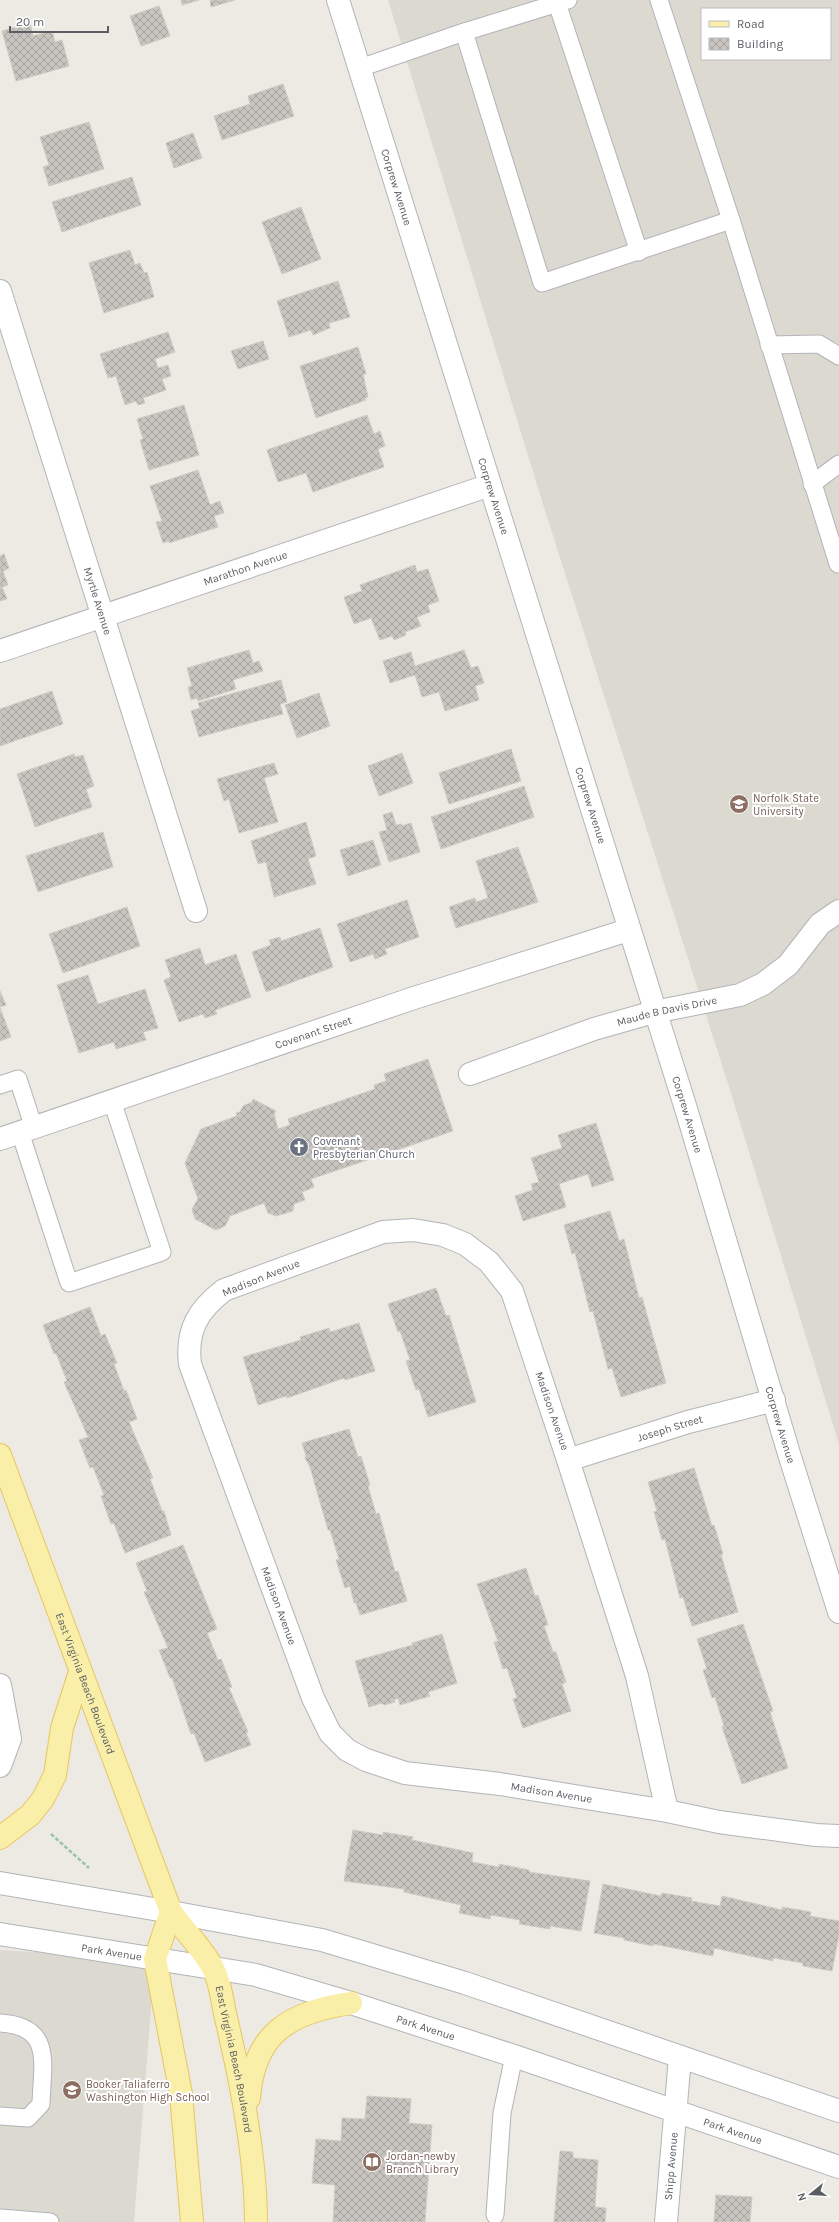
<svg xmlns="http://www.w3.org/2000/svg" width="839" height="2222" font-family="Karla,sans-serif">
<style>
.education{fill:#dcd9d0;fill-rule:evenodd}
.building{fill:url(#building-cross-hatch);stroke:#d0ccc1}
.lines{fill:none;stroke-linecap:round;stroke-linejoin:round}
.service-casing{stroke:#b2b4b9;stroke-width:19}
.minor-casing{stroke:#b2b4b9;stroke-width:24}
.secondary-casing{stroke:#b1b4b9;stroke-width:24}
.primary-casing{stroke:#e8c65f;stroke-width:24}
.path{stroke:#99c3a6;stroke-width:2.5;stroke-dasharray:4 2;stroke-linecap:butt}
.service{stroke:#fff;stroke-width:17}
.minor{stroke:#fff;stroke-width:22}
.secondary{stroke:#fff;stroke-width:22}
.primary{stroke:#faefa9;stroke-width:22}
.labels{text-anchor:middle;dominant-baseline:central;stroke-width:4;stroke-linejoin:round;paint-order:stroke}
.street-label{font-size:11px;fill:#5a5d62;stroke:#fff}
.education-label{font-size:11px;fill:#785e54;stroke:#fff;text-anchor:start}
.worship-label{font-size:11px;fill:#5b616d;stroke:#fff;text-anchor:start}
</style>
<defs>
<pattern id="building-cross-hatch" width="8" height="8" patternUnits="userSpaceOnUse"><rect width="8" height="8" fill="#c8c4bf"/><path d="M0 0l8 8M0 8l8-8" fill="none" stroke="#a5a29f"/></pattern>
</defs>
<rect width="100%" height="100%" fill="#eceae2"/>
<g class="education">
<path d="M388 0H839V1444L730 1090 547 517ZM702 9H830V59H702Z"/>
<path d="M0 1950 155 1959 134 2222H0Z"/>
</g>
<g class="building">
<path d="M181 0H199L182 5Z"/>
<path d="M210 0H235L211 7Z"/>
<path d="M159 6 170 36 141 46 130 16Z"/>
<path d="M30 23 33 36 52 31 55 42 62 40 69 66 16 81 2 31Z"/>
<path d="M283 84 294 116 222 140 214 116 250 104 248 96Z"/>
<path d="M89 122 104 169 49 186 43 167 49 165 40 137Z"/>
<path d="M193 133 202 158 174 168 166 143Z"/>
<path d="M132 177 141 205 62 232 52 202Z"/>
<path d="M301 207 321 259 282 274 262 222Z"/>
<path d="M130 250 135 265 140 263 144 273 147 272 154 297 104 313 89 263Z"/>
<path d="M338 281 350 317 329 323 330 328 313 335 311 330 289 337 277 301Z"/>
<path d="M168 332 175 352 155 359 158 368 168 365 171 376 162 379 166 390 143 398 145 403 138 405 136 401 125 405 116 376 108 378 100 354Z"/>
<path d="M263 341 269 359 238 369 231 351Z"/>
<path d="M358 347 366 374H363L368 397 365 398 366 400 316 418 300 366Z"/>
<path d="M184 405 199 455 149 470 140 440 143 439 137 419Z"/>
<path d="M367 415 374 434 380 431 385 446 378 449 384 467 313 492 306 473 278 482 267 450Z"/>
<path d="M198 470 210 505 220 501 224 513 214 516 218 527 169 543V541L163 543 156 522 162 521 150 486Z"/>
<path d="M4 554 9 568 3 571 8 585 2 587 7 599 0 601V556Z"/>
<path d="M415 565 417 572 428 569 439 601 428 605 430 612 417 617 421 626 405 632 406 635 394 640 392 636 380 640 371 618 354 624 344 597 362 591 360 585Z"/>
<path d="M249 650 253 663 259 661 263 671 233 680 236 689 198 701 197 698 191 700 188 687 192 686 187 668Z"/>
<path d="M464 650 471 668 478 666 484 683 475 686 479 700 445 711 439 692 422 697 415 675 390 683 383 661 411 652 415 666Z"/>
<path d="M281 680 287 702 280 704 283 714 199 737 191 711 200 708 198 703Z"/>
<path d="M52 691 63 724 0 746V709Z"/>
<path d="M319 693 330 726 297 738 285 705Z"/>
<path d="M511 749 521 781 449 804 439 773Z"/>
<path d="M402 753 413 783 379 796 368 766Z"/>
<path d="M74 754 75 757 83 755 94 786 86 789 92 807 35 827 17 774Z"/>
<path d="M274 763 278 774 264 778 278 822 239 833 229 799 224 801 217 779Z"/>
<path d="M524 786 534 817 441 849 431 817Z"/>
<path d="M392 812 396 825 402 824V826L411 823 420 852 389 862 379 832 387 830 383 815Z"/>
<path d="M306 822 316 856 308 859 316 884 274 897 266 862 258 864 251 841Z"/>
<path d="M103 832 113 867 38 892 26 856Z"/>
<path d="M373 840 381 865 348 876 340 850Z"/>
<path d="M518 847 538 902 456 928 449 907 475 898 476 902 488 898 476 861Z"/>
<path d="M407 900 419 937 385 949 387 954 375 959 373 954 350 962 337 924Z"/>
<path d="M127 907 140 946 63 973 49 934Z"/>
<path d="M320 928 333 967 266 992 252 952 271 945 269 940 280 937 281 941Z"/>
<path d="M200 948 205 965 236 954 251 997 215 1010 217 1014 205 1018 203 1014 179 1022 164 980 171 977 165 960Z"/>
<path d="M88 975 98 1004 145 989 158 1028 143 1032 146 1040 116 1049 114 1042 79 1053 57 985Z"/>
<path d="M0 991 6 1005 0 1007Z"/>
<path d="M0 1008 11 1037 0 1041Z"/>
<path d="M428 1059 453 1131 311 1179 314 1187 302 1192 305 1200 294 1204 293 1211 276 1216 268 1213 264 1203 230 1216 225 1226 216 1230 195 1219 192 1209 198 1199 185 1163 201 1129 237 1116 236 1113 240 1112 243 1106 252 1102 253 1099 276 1111 274 1114 278 1129 290 1125 288 1119 375 1089 374 1085 386 1081 384 1074Z"/>
<path d="M596 1123 614 1180 592 1187 588 1174 559 1184 566 1207 523 1221 515 1196 533 1190 531 1184 539 1182 531 1158 562 1148 558 1135Z"/>
<path d="M610 1211 619 1241 624 1239 639 1298 642 1297 666 1383 621 1397 612 1368 608 1369 593 1311 590 1312 575 1253 572 1254 564 1225Z"/>
<path d="M436 1288 446 1316 449 1315 476 1402 428 1417 419 1389 416 1390 406 1361 410 1360 400 1331 398 1332 388 1304Z"/>
<path d="M90 1307 101 1336 105 1334 117 1363 114 1364 124 1391 126 1390 137 1419 129 1422 153 1478 150 1479 162 1511H164L171 1535 125 1553 114 1523 111 1524 101 1496 104 1495 93 1467 90 1468 79 1440 88 1437 64 1382 67 1381 56 1353 54 1354 43 1325Z"/>
<path d="M359 1323 375 1371 345 1380 344 1378 287 1398 286 1396 258 1405 243 1357 301 1340 300 1337 329 1328 330 1332Z"/>
<path d="M349 1429 358 1457 361 1456 370 1485 368 1486 376 1514 379 1513 395 1572 398 1571 407 1601 360 1615 356 1603H354L350 1586 345 1588 336 1560 339 1559 330 1530H328L310 1467 305 1458 306 1456 302 1443Z"/>
<path d="M694 1468 712 1526 714 1525 723 1554 721 1555 738 1612 692 1626 683 1597 680 1598 665 1539 662 1540 654 1512 657 1511 648 1482Z"/>
<path d="M183 1545 217 1629 207 1633 218 1660 221 1659 232 1687 229 1688 248 1732 246 1733 251 1745 205 1762 194 1733 191 1734 172 1678H170L159 1650 168 1648 144 1592 147 1591 136 1563Z"/>
<path d="M526 1568 535 1596 538 1595 548 1625 544 1626 553 1652H556L566 1682 562 1684 571 1711 523 1728 513 1699 517 1698 507 1668 503 1669 494 1642 498 1641 477 1584Z"/>
<path d="M743 1624 773 1711 770 1712 788 1768 742 1784 722 1727 724 1726 715 1697 712 1698 703 1670 707 1669 697 1639Z"/>
<path d="M442 1634 457 1683 428 1692 430 1696 400 1705 398 1698 394 1700 395 1702 384 1705 382 1703 369 1707 355 1661 413 1645 412 1643Z"/>
<path d="M353 1830 383 1835V1832L413 1837 412 1840 473 1853 472 1862 499 1867V1864L529 1870V1872L590 1881 581 1931 550 1926V1929L519 1924 520 1920 491 1915 490 1919 459 1913 461 1905 404 1892V1889L344 1881Z"/>
<path d="M603 1884 661 1896 662 1893 692 1898 691 1901 720 1906 722 1896 782 1910V1907L811 1912 810 1916 839 1921V1935L832 1971 803 1966V1963L773 1958V1961L714 1948 713 1956 654 1944 653 1946 624 1940V1938L594 1933Z"/>
<path d="M367 2096 411 2099 409 2123 432 2125 425 2222H333L335 2185 312 2183 316 2139 341 2141 342 2118 365 2119Z"/>
<path d="M560 2151 573 2152V2158L598 2160 595 2207 606 2208 605 2222H554Z"/>
<path d="M716 2195 752 2197 750 2222H714Z"/>
</g>
<g class="lines">
<defs>
<g id="service">
<path d="M659 0 731 220 838 564"/>
<path d="M557 3 639 252"/>
<path d="M464 32 542 283 731 220"/>
<path d="M360 68 464 32 568 0"/>
<path d="M769 345 819 344 839 356"/>
<path d="M812 484 839 464"/>
<path d="M0 1085 18 1079 34 1128"/>
<path d="M20 1132 69 1283 162 1252 112 1101"/>
<path d="M0 2023C54 2026 42 2064 41 2104L28 2118 0 2116"/>
<path d="M495 2215 502 2113 514 2056"/>
<path d="M0 2218 50 2222"/>
</g>
<g id="minor">
<path id="s1" d="M338 0 687 1112 790 1457 839 1612"/>
<path id="s2" d="M0 291 196 911"/>
<path id="s3" d="M0 651 490 485"/>
<path id="s4" d="M470 1074 594 1029 654 1012 740 995 763 984 788 965 820 924 839 911"/>
<path id="s5" d="M0 1139 411 999 628 930"/>
<path id="s6" d="M568 1460 688 1422 774 1400"/>
<path d="M0 1685 10 1739 0 1766"/>
<path id="s7" d="M667 1811 637 1676 568 1460 512 1291 489 1262 465 1244 443 1235 413 1230 383 1232 224 1290C198 1310 186 1330 190 1364L313 1698 330 1733 347 1750 366 1760 405 1773 500 1784 667 1811 719 1822 816 1835 839 1836"/>
<path id="s8" d="M666 2222 680 2057"/>
</g>
<g id="secondary">
<path d="M0 1883 171 1912 322 1940 465 1983 839 2111"/>
<path id="s9" d="M0 1934 256 1975 351 2003 514 2056 839 2167"/>
</g>
<g id="primary">
<path id="s10" d="M0 1455 171 1912C184 1930 202 1948 213 1968 221 1983 222 2002 226 2018 241 2081 256 2157 256 2222"/>
<path d="M0 1838 30 1815 43 1799 55 1775 62 1728 80 1672"/>
<path d="M171 1912 155 1959 181 2094 192 2222"/>
<path d="M249 2098C254 2032 291 2012 351 2003"/>
</g>
</defs>
<use href="#service" class="service-casing"/>
<use href="#minor" class="minor-casing"/>
<use href="#secondary" class="secondary-casing"/>
<use href="#primary" class="primary-casing"/>
<path class="path" d="M51 1834 89 1868"/>
<use href="#service" class="service"/>
<use href="#minor" class="minor"/>
<use href="#secondary" class="secondary"/>
<use href="#primary" class="primary"/>
</g>
<defs>
<symbol id="university-disc" viewBox="-11 -11 22 22"><circle r="9.5" fill="#8d6e63" stroke="#fff"/><path d="M0-5L7-2L0 1L-7-2ZM-4 1L0 2.5L4 1V4Q0 6-4 4Z" fill="#fff"/></symbol>
<symbol id="church-disc" viewBox="-11 -11 22 22"><circle r="9.5" fill="#6b7280" stroke="#fff"/><path d="M-1.2-6h2.4v3.5h3.3v2.4h-3.3V6h-2.4V-.1h-3.3v-2.4h3.3Z" fill="#fff"/></symbol>
<symbol id="school-disc" viewBox="-11 -11 22 22"><circle r="9.5" fill="#8d6e63" stroke="#fff"/><path d="M0-5L7-2L0 1L-7-2ZM-4 1L0 2.5L4 1V4Q0 6-4 4Z" fill="#fff"/></symbol>
<symbol id="library-disc" viewBox="-11 -11 22 22"><circle r="9.5" fill="#8d6e63" stroke="#fff"/><path d="M-6-4Q-3-5.5-.7-3.5V5Q-3 3-6 4ZM6-4Q3-5.5 .7-3.5V5Q3 3 6 4Z" fill="#fff"/></symbol>
</defs>
<g fill-rule="evenodd">
<use href="#university-disc" x="728" y="793" width="22" height="22"/>
<use href="#church-disc" x="288" y="1136" width="22" height="22"/>
<use href="#school-disc" x="61" y="2079" width="22" height="22"/>
<use href="#library-disc" x="361" y="2151" width="22" height="22"/>
</g>
<g class="labels">
<g class="street-label">
<text stroke="none"><textPath href="#s1" startOffset="196">Corprew Avenue</textPath></text>
<text stroke="none"><textPath href="#s1" startOffset="520">Corprew Avenue</textPath></text>
<text stroke="none"><textPath href="#s3" startOffset="259">Marathon Avenue</textPath></text>
<text stroke="none"><textPath href="#s2" startOffset="325">Myrtle Avenue</textPath></text>
<text stroke="none"><textPath href="#s1" startOffset="844">Corprew Avenue</textPath></text>
<text stroke="none"><textPath href="#s4" startOffset="207">Maude B Davis Drive</textPath></text>
<text stroke="none"><textPath href="#s5" startOffset="331">Covenant Street</textPath></text>
<text stroke="none"><textPath href="#s1" startOffset="1168">Corprew Avenue</textPath></text>
<text transform="translate(261 1278) rotate(-22)">Madison Avenue</text>
<text transform="translate(552 1411) rotate(71)">Madison Avenue</text>
<text stroke="none"><textPath href="#s1" startOffset="1492">Corprew Avenue</textPath></text>
<text stroke="none"><textPath href="#s6" startOffset="107">Joseph Street</textPath></text>
<text stroke="none"><textPath href="#s7" startOffset="1207">Madison Avenue</textPath></text>
<text stroke="none"><textPath href="#s10" startOffset="244">East Virginia Beach Boulevard</textPath></text>
<text stroke="none"><textPath href="#s7" startOffset="1579">Madison Avenue</textPath></text>
<text stroke="none"><textPath href="#s9" startOffset="113">Park Avenue</textPath></text>
<text stroke="none"><textPath href="#s9" startOffset="437">Park Avenue</textPath></text>
<text stroke="none"><textPath href="#s10" startOffset="652">East Virginia Beach Boulevard</textPath></text>
<text stroke="none"><textPath href="#s9" startOffset="761">Park Avenue</textPath></text>
<text stroke="none"><textPath href="#s8" startOffset="56">Shipp Avenue</textPath></text>
</g>
<g class="education-label">
<text x="753" y="798">Norfolk State<tspan x="753" dy="13">University</tspan></text>
<text x="86" y="2084">Booker Taliaferro<tspan x="86" dy="13">Washington High School</tspan></text>
<text x="386" y="2156">Jordan-newby<tspan x="386" dy="13">Branch Library</tspan></text>
</g>
<g class="worship-label">
<text x="313" y="1141">Covenant<tspan x="313" dy="13">Presbyterian Church</tspan></text>
</g>
</g>
<rect x="701" y="8" width="130" height="52" fill="#ffffff" stroke="#bdbec0"/>
<rect x="709" y="21" width="20" height="6" fill="#faefa9" stroke="#bdbec0"/>
<text x="737" y="28" font-size="12" fill="#5a5d62">Road</text>
<rect x="709" y="38" width="20" height="12" fill="url(#building-cross-hatch)" stroke="#bdbec0"/>
<text x="737" y="48" font-size="12" fill="#5a5d62">Building</text>
<g transform="translate(811 2194) rotate(252)" stroke="#ffffff" stroke-width="3" paint-order="stroke">
<path d="M0-3L7 15L0 10L-7 15Z" fill="#5a5d62"/>
<text y="-6" font-size="11" font-weight="bold" text-anchor="middle" fill="#5a5d62">N</text>
</g>
<path d="M10 26v6h98v-6" fill="none" stroke="#5a5d62" stroke-width="2"/>
<text x="16" y="26" font-size="12" fill="#5a5d62" stroke="#ffffff" stroke-width="3" paint-order="stroke">20 m</text>
</svg>
